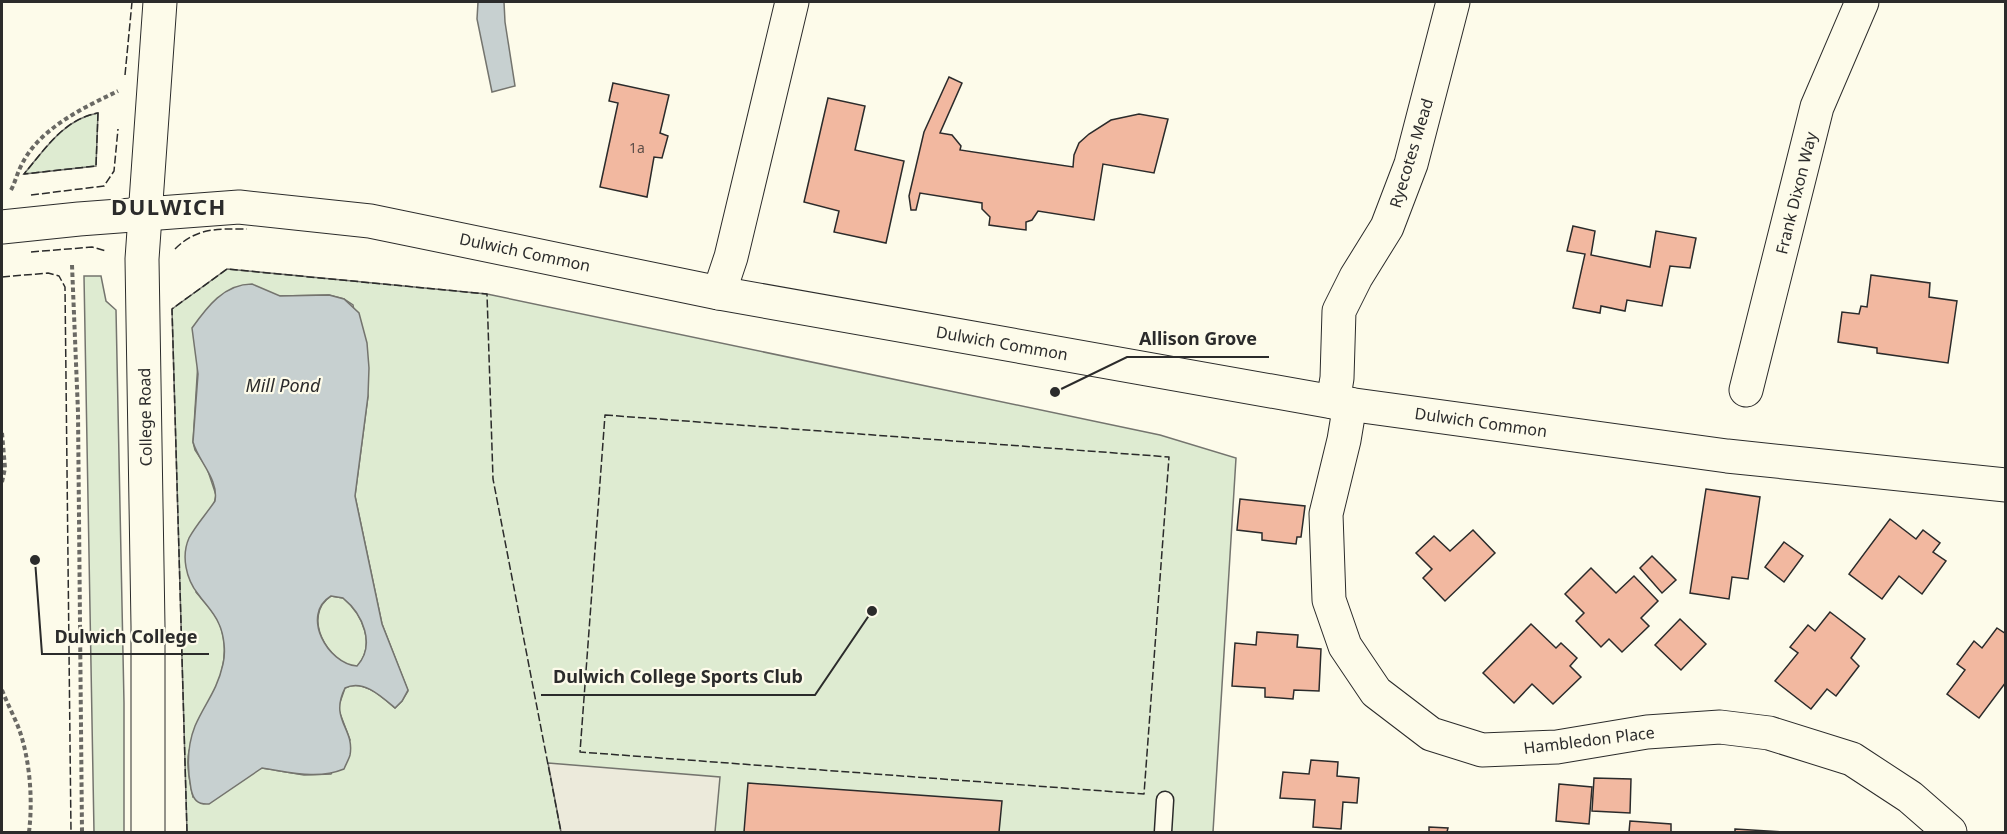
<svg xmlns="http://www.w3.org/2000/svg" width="2007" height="834" font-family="'Noto Sans',sans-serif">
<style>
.green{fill:#deebd1;stroke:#74746e;stroke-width:1.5;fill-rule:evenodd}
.parking{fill:#eceadb;stroke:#74746e;stroke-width:1.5}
.water{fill:#c7d0d0;stroke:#74746e;stroke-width:1.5;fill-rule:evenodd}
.building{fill:#f2b8a0;stroke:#2b2b2b;stroke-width:1.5}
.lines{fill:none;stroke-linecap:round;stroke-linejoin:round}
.service-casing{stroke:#2b2b2b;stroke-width:19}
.minor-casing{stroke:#2b2b2b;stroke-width:35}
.tertiary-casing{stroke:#2b2b2b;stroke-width:35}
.trunk-casing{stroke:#2b2b2b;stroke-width:35}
.path{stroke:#6a6964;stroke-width:4;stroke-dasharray:4.5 3;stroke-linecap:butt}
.service{stroke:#fdfbea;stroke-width:16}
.minor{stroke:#fdfbea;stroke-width:33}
.tertiary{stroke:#fdfbea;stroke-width:33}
.trunk{stroke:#fdfbea;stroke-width:33}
.fence{stroke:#2b2b2b;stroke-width:1.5;stroke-dasharray:8 3;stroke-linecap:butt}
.labels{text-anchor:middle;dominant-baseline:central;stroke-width:4.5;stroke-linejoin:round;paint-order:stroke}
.number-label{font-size:14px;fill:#5d4e48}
.street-label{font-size:16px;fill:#2b2b2b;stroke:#fdfbea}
.water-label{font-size:18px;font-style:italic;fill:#2b2b2b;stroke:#fdfbea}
.district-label{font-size:22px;font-weight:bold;letter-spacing:1.5px;fill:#2b2b2b;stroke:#fdfbea}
.leader{fill:none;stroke:#2b2b2b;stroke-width:2}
.callout-dot{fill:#2b2b2b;stroke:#fdfbea;stroke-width:2}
.callout-label{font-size:18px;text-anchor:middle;font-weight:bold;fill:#2b2b2b;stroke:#fdfbea;stroke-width:4.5;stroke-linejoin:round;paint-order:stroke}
</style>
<rect width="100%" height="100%" fill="#fdfbea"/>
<g class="green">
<path d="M98 113 96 166 24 174C45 149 64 119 98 113Z"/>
<path d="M227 269 487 294 1160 435 1236 458 1213 832H187L172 309ZM329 295 344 299 353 305 368 396 355 496 382 624 408 691 402 701 395 708C381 696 363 679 345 688L338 708 350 740 331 774 304 775 262 768 193 797C190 783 186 765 189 751 201 710 237 671 220 625 216 613 204 602 196 592L216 495 207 468 195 450 193 442 198 362 280 296Z"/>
<path d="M84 276H101L106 301 116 310 124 703V832H94Z"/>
<path d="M331 596 343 598C363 615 376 645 357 667 328 664 301 616 331 596Z"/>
</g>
<path class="parking" d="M548 763 720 777 715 832H561Z"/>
<g class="water">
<path d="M478 2H504L505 22 515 86 492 92 477 19Z"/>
<path d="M252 284 280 296 329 295 344 299 359 313 367 343 369 368 368 396 355 496 382 624 408 690 402 701 395 708C381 696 363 679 345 688 329 720 355 728 350 755 349 759 346 764 344 769 317 780 290 772 262 768L209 804C197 805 193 799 191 789 187 768 187 746 195 726 205 703 217 691 223 664 226 652 224 635 219 624 214 612 205 604 198 594 186 579 181 556 189 538 196 525 207 513 215 501 219 479 198 461 193 442L198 374 192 328C207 307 224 284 252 284ZM331 596 343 598C363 614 376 645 357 666 328 664 300 615 331 596Z"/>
</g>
<g class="building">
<path d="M949 77 962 83 940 133 952 135 961 146 960 150 1073 167 1074 155 1079 143 1089 134 1111 120 1139 114 1168 119 1154 173 1103 164 1094 220 1038 211 1032 220 1026 222V230L989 225 990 217 982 209V203L920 193 916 210H911L909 196 924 132Z"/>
<path d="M613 83 669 95 660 133 668 136 662 158 654 157 647 197 600 187 618 103 609 101Z"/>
<path d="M828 98 865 106 855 150 904 161 886 243 834 232 839 211 804 202Z"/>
<path d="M1573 226 1595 231 1591 255 1650 267 1656 231 1696 238 1690 268 1670 266 1662 306 1627 300 1625 311 1601 306 1600 313 1573 308 1585 254 1567 251Z"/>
<path d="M1871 275 1930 283 1929 297 1957 301 1948 363 1877 353V348L1838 342 1842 312 1859 314 1861 306 1867 307Z"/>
<path d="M1706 489 1760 497 1748 579 1732 577 1729 599 1690 593Z"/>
<path d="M1240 499 1305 506 1301 537H1297L1296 544 1262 540V533L1237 530Z"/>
<path d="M1890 519 1916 539 1923 530 1940 543 1933 552 1946 561 1922 594 1899 576 1882 599 1849 574Z"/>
<path d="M1473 530 1495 553 1445 601 1423 578 1432 569 1416 553 1434 536 1450 551Z"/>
<path d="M1784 542 1803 556 1784 582 1765 567Z"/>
<path d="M1652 556 1676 580 1662 593 1640 568Z"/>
<path d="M1591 568 1616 593 1634 576 1658 601 1641 618 1649 626 1622 652 1609 639 1601 647 1576 621 1584 613 1565 594Z"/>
<path d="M1830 612 1865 639 1851 658 1859 666 1836 696 1827 689 1811 709 1775 681 1798 653 1790 647 1808 625 1815 631Z"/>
<path d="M1680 619 1706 644 1681 670 1655 645Z"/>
<path d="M1531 624 1556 648 1561 643 1577 658 1570 666 1581 677 1553 704 1532 684 1514 703 1483 673Z"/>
<path d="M1997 628 2006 634V682L1979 718 1947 694 1965 670 1957 664 1974 641 1982 648Z"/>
<path d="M1257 632 1298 635 1297 647 1321 649 1319 691 1294 690 1293 699 1265 697V688L1232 686 1235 643 1256 645Z"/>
<path d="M1311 760 1338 762 1337 776 1359 778 1357 803 1343 802 1341 829 1313 827 1315 800 1280 798 1283 772 1309 774Z"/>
<path d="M1594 778 1631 779 1630 813 1592 811Z"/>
<path d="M748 783 1002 801 999 832H744Z"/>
<path d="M1559 784 1592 787 1589 824 1556 821Z"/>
<path d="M1630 821 1671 824V832H1629Z"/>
<path d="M1429 827 1448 828 1447 832H1429Z"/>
<path d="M1735 829 1782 832H1735Z"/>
</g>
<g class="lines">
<defs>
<path id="service" d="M1163 832 1165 800"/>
<g id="minor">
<path d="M719 293 731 257 792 2"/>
<path d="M1746 390 1817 107 1862 2"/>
<path d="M1333 402 1337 378 1339 311 1356 277 1387 227 1411 164 1453 2"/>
<path d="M1350 404 1344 440 1326 514 1329 600 1345 646 1376 692 1431 734 1482 750 1557 747 1647 732 1720 727 1769 733 1852 759 1910 797 1950 832"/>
</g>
<path id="tertiary" d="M148 832V626L142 259 160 2"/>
<path id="trunk" d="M2 227 79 219 239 207 370 221 719 293 1333 402 1727 456 2006 485"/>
</defs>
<use href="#service" class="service-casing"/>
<use href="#minor" class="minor-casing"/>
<use href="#tertiary" class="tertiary-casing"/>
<use href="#trunk" class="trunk-casing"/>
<g class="path">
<path d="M11 190C15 183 17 173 22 164 40 128 83 108 118 91"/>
<path d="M72 265 78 412 82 832"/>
<path d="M2 433 5 468 2 482"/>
<path d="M2 690C7 703 14 716 19 729 30 760 33 800 29 832"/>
</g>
<use href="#service" class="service"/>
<use href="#minor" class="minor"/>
<use href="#tertiary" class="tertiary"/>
<use href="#trunk" class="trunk"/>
<g class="fence">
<path d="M125 75 132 2"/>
<path d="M98 113 96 166 24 174C45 149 64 119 98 113Z"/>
<path d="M31 195 104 186 114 171 118 129"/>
<path d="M175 249C197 227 218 229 247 229"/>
<path d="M31 252 92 247 106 251"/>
<path d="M2 277 48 273 59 276 65 287 71 832"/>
<path d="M605 415 1169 457 1144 794 580 752Z"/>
<path d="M187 832 172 309 227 269 487 294 493 479 561 832"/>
</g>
</g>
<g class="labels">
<g class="number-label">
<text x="637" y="147">1a</text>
</g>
<g class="street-label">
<text transform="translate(1411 153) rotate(-73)">Ryecotes Mead</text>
<text transform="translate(1796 193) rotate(-76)">Frank Dixon Way</text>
<text transform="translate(525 252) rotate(12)">Dulwich Common</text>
<text transform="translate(1002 343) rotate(10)">Dulwich Common</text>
<text transform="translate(145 417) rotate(-91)">College Road</text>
<text transform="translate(1481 422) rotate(8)">Dulwich Common</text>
<text transform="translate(1589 740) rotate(-7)">Hambledon Place</text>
</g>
<g class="water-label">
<text x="283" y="385">Mill Pond</text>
</g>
<g class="district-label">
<text x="169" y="206">DULWICH</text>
</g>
</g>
<path class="leader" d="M1055 392L1127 357H1269M35 560L42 654H209M872 611L815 695H541"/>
<g class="callout-dot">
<circle cx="1055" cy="392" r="6"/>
<circle cx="35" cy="560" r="6"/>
<circle cx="872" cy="611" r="6"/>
</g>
<g class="callout-label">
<text x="1198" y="345">Allison Grove</text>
<text x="126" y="643">Dulwich College</text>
<text x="678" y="683">Dulwich College Sports Club</text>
</g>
<rect width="2007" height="834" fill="none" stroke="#2b2b2b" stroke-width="6"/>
</svg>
